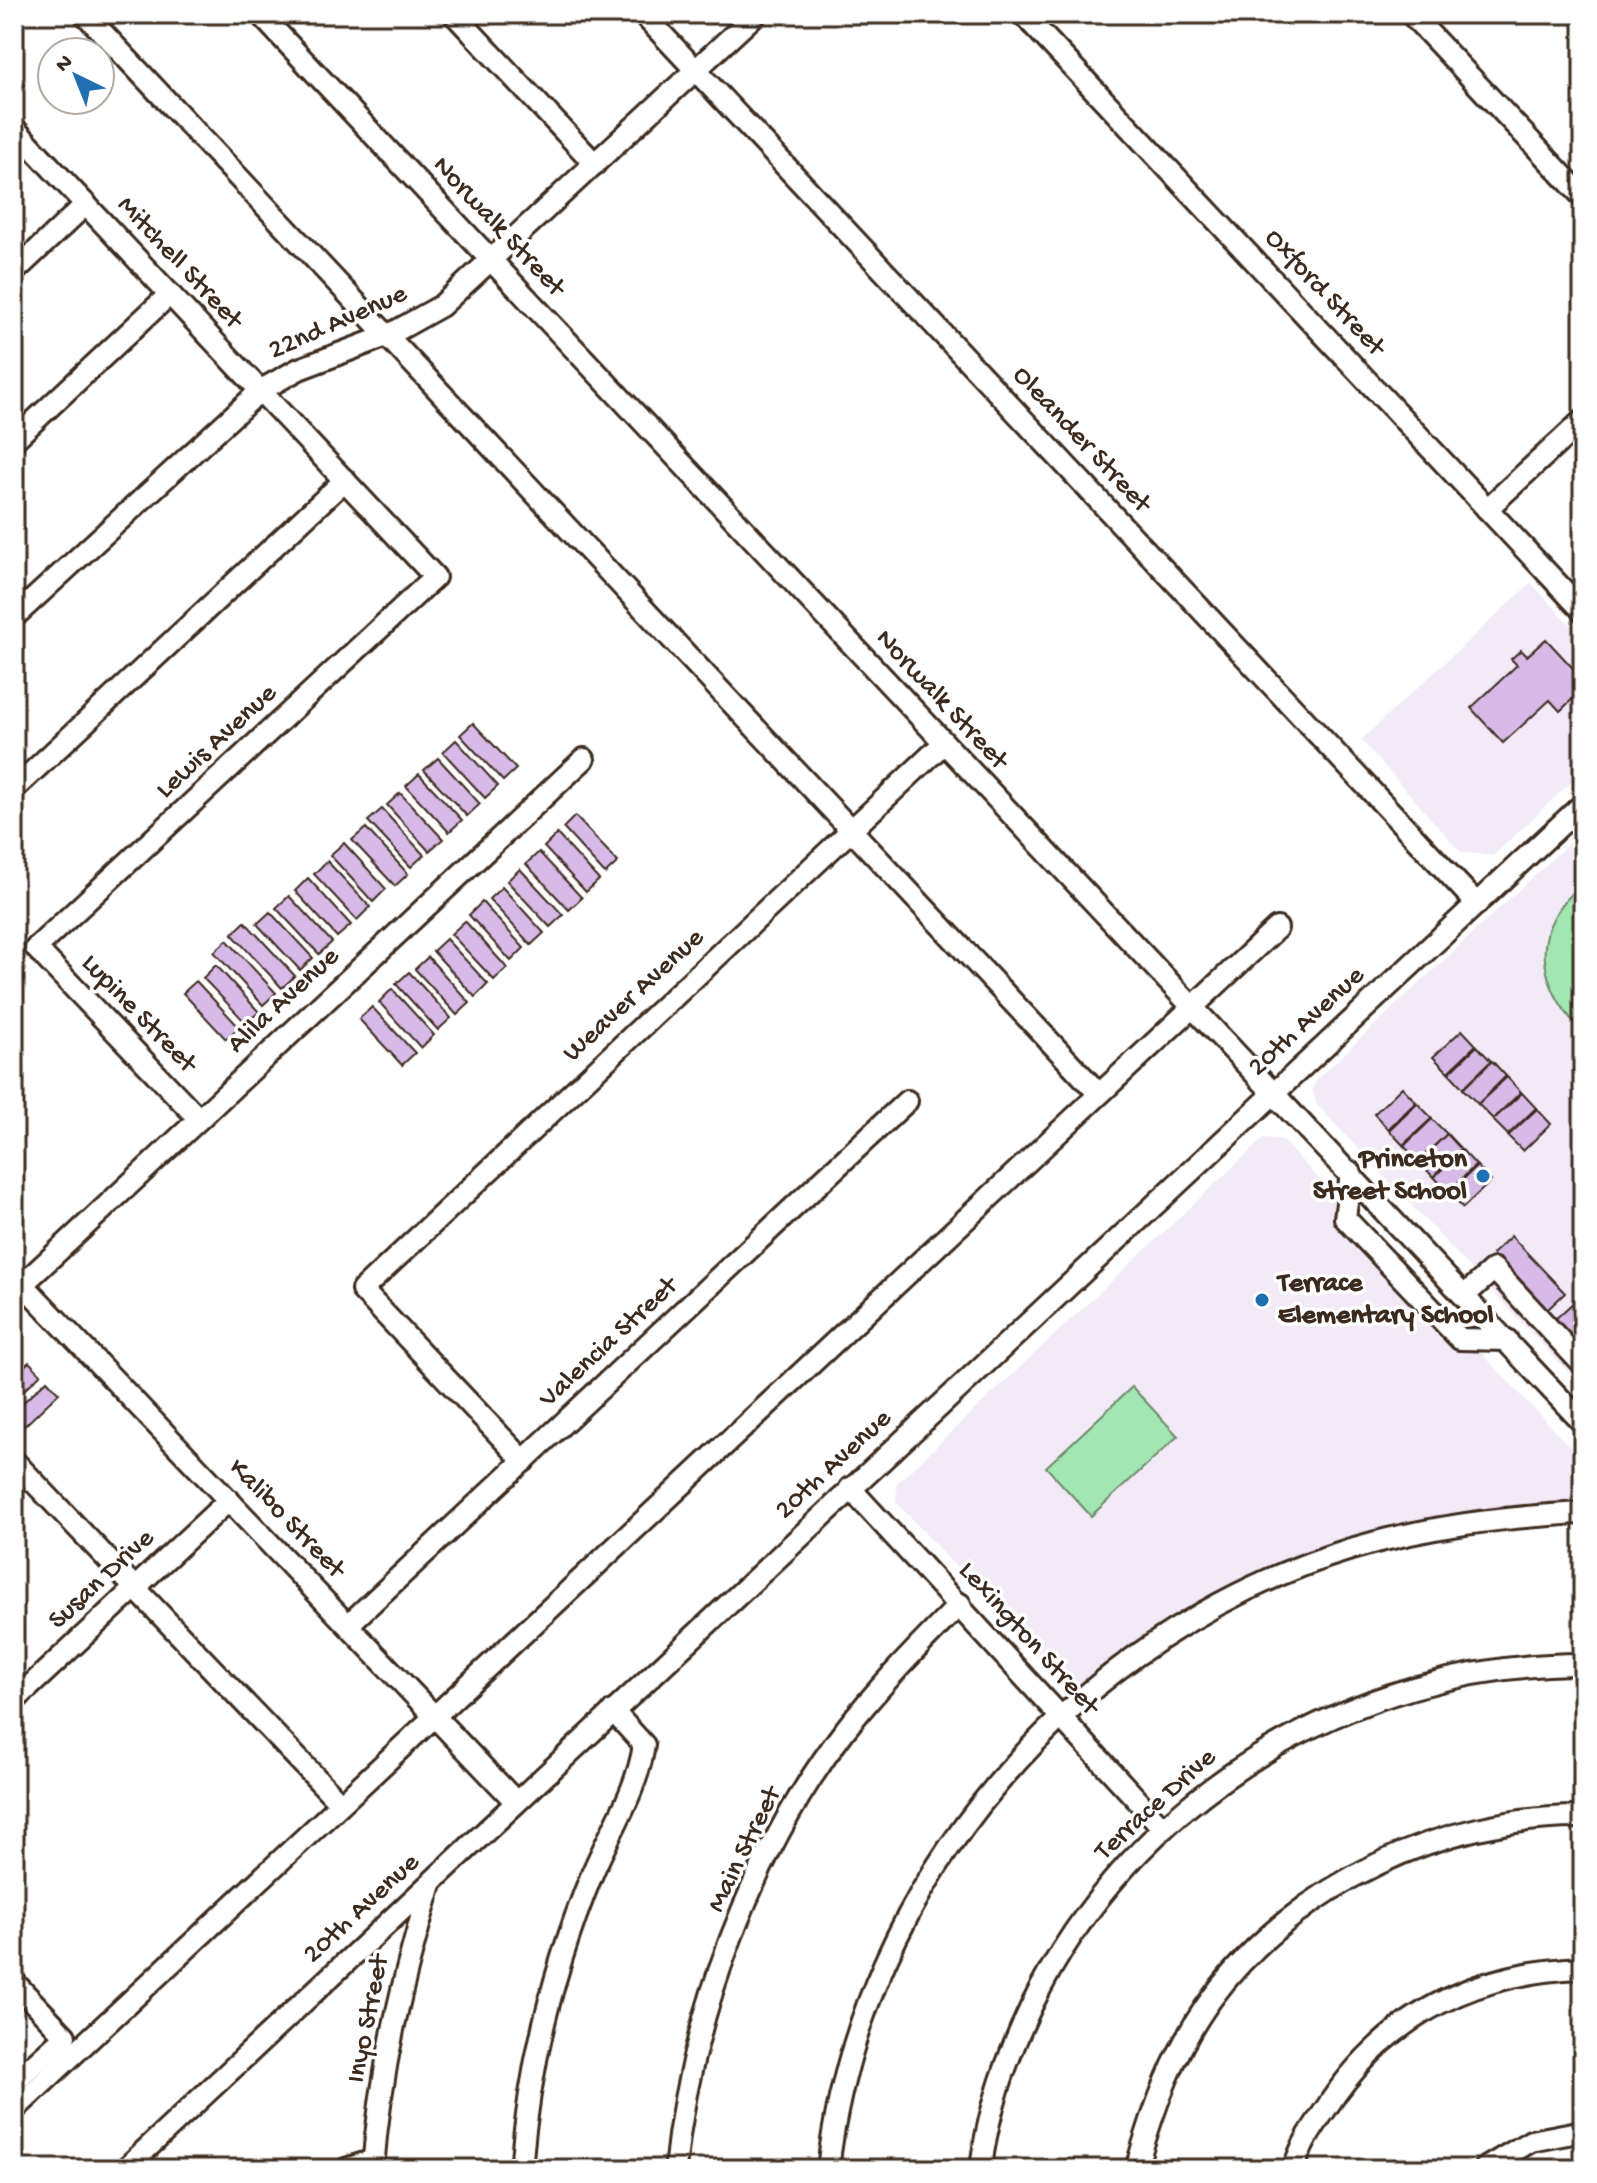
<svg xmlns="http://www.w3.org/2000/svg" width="1597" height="2183" font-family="'Gochi Hand',sans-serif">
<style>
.built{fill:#f3eaf8}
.green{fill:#a2e7b3;stroke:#6e8868;stroke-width:2}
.building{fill:#d7bae8;stroke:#3b2a1e;stroke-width:2}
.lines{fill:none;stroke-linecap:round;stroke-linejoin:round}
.minor-casing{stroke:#3b2a1e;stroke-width:26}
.minor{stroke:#fff;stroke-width:20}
.poi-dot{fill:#1f6fb2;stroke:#fff;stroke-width:3}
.labels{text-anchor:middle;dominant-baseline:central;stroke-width:7;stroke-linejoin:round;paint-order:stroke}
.street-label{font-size:28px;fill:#3b2a1e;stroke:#fff}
.poi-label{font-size:28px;font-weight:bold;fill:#3b2a1e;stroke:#fff;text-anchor:end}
</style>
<rect width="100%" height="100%" fill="#fff"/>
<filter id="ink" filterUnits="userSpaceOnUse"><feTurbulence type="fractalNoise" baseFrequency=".0125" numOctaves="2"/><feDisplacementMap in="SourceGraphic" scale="16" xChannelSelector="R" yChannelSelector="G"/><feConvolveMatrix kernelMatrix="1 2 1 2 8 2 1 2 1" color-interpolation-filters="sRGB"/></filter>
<g filter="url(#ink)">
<g class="built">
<path d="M1531 583 1583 638V771L1493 856 1461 852 1361 740Z"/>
<path d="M1583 830V1388L1317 1105 1312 1090 1317 1079Z"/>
<path d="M1264 1138 1282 1140 1583 1461V1501L1467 1510 1342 1540 1216 1593 1113 1661 1072 1693 896 1502 897 1483Z"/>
</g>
<g class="green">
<path d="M1583 884V1033C1538 985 1526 929 1583 884Z"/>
<path d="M1132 1387 1178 1436 1091 1516 1046 1467Z"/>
</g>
<g class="building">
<path d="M1546 639 1583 679V689L1560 711 1550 700 1503 743 1471 708 1517 665 1511 659 1521 650 1527 656Z"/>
<path d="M473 723 516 769 503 781 460 735Z"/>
<path d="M456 740 498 786 485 798 443 752Z"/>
<path d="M438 758 480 804 467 816 424 770Z"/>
<path d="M419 774 462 820 449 832 406 786Z"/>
<path d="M400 793 443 839 429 851 387 805Z"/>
<path d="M382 809 424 855 411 867 368 821Z"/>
<path d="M575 816 618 862 605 874 563 828Z"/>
<path d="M366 828 408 874 395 886 352 840Z"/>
<path d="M557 834 599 880 586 892 544 847Z"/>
<path d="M344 843 386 889 373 902 330 855Z"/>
<path d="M539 852 582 898 569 910 526 864Z"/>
<path d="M327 861 370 907 357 920 314 874Z"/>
<path d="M520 869 563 915 550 927 507 881Z"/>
<path d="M308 878 351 925 337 937 295 891Z"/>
<path d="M502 887 544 933 531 945 489 899Z"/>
<path d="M289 896 332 942 319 954 276 908Z"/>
<path d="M482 902 524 948 511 961 469 915Z"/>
<path d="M270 912 313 958 300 970 257 924Z"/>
<path d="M465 921 507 968 494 980 451 934Z"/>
<path d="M245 922 295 976 282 988 232 934Z"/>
<path d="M446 939 488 984 475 997 433 951Z"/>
<path d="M227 940 276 993 263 1005 214 952Z"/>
<path d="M428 957 470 1003 457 1015 415 969Z"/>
<path d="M216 965 259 1012 246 1023 203 978Z"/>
<path d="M409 972 451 1018 438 1030 396 984Z"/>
<path d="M196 981 239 1027 226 1039 183 993Z"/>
<path d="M392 989 434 1035 421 1048 379 1002Z"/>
<path d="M372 1007 415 1053 402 1065 359 1019Z"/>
<path d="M1462 1030 1476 1045 1448 1072 1433 1057Z"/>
<path d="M1477 1046 1491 1061 1463 1088 1449 1073Z"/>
<path d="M1492 1061 1506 1076 1478 1104 1463 1089Z"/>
<path d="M1507 1077 1521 1092 1493 1119 1478 1104Z"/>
<path d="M1402 1087 1416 1102 1388 1129 1374 1114Z"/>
<path d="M1522 1093 1536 1108 1508 1135 1493 1120Z"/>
<path d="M1417 1103 1432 1118 1403 1145 1389 1130Z"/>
<path d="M1537 1109 1551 1124 1523 1151 1508 1136Z"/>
<path d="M1432 1119 1447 1134 1418 1161 1404 1146Z"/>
<path d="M1447 1134 1461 1149 1433 1177 1419 1161Z"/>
<path d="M1462 1150 1476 1165 1448 1192 1434 1177Z"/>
<path d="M1477 1166 1491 1181 1463 1208 1449 1193Z"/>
<path d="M1511 1236 1565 1293 1546 1311 1492 1254Z"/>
<path d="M1574 1302 1583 1311V1351L1554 1320Z"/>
<path d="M29 1362 41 1374 14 1400V1375Z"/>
<path d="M47 1380 59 1393 14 1436V1411Z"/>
</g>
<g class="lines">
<defs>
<g id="minor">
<path d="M85 14 1099 1094"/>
<path d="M260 14 1583 1423"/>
<path d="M454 14 595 164"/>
<path d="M643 14 1477 904"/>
<path d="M1023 14 1583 611"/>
<path d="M1411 14 1583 197"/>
<path d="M14 128 435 577 36 948 199 1119"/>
<path d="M14 272 86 204"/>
<path d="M14 440 170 294"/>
<path d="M1487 509 1583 420"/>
<path d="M14 617 261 390 299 369 389 335 441 306 756 14"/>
<path d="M14 789 345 480"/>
<path d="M1351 1173 1345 1218 1460 1339 1507 1340"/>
<path d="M14 1275 516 1802"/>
<path d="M23 1284 584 759"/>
<path d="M1465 1295 1494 1269 1583 1365"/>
<path d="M14 1461 340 1803"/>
<path d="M524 1461 362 1290 944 743"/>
<path d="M850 1488 1163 1828"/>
<path d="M348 1625 907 1101"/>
<path d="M14 1701 229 1500"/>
<path d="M14 1982 65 2036 14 2082"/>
<path d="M14 2110 1277 928"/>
<path d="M125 2169 1583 804"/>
<path d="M346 2169 374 2160"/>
<path d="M373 2169C380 2071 403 1977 431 1884"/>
<path d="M521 2169C529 2069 554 1967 592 1874 610 1831 637 1792 644 1745L613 1711"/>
<path d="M675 2169C690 2019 752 1851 845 1730 880 1685 920 1645 960 1604"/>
<path d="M828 2169C861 1882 1075 1633 1351 1549 1428 1526 1504 1517 1583 1513"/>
<path d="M981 2169C987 2114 1007 2057 1031 2007 1132 1797 1351 1664 1583 1664"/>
<path d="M1136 2169C1153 2109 1175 2048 1212 1998 1296 1884 1444 1816 1583 1817"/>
<path d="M1294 2169C1300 2146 1312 2129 1325 2110 1385 2016 1473 1972 1583 1968"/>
<path d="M1484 2169 1531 2141 1583 2131"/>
</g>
</defs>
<use href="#minor" class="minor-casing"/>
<use href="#minor" class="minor"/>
</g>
</g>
<g class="poi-dot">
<circle cx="1483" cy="1176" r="8"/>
<circle cx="1262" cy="1300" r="8"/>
</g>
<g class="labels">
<g class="street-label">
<text transform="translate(498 227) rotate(47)">Norwalk Street</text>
<text transform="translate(179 263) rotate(47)">Mitchell Street</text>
<text transform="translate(1324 293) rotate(47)">Oxford Street</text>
<text transform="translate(338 323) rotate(-24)">22nd Avenue</text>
<text transform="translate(1081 440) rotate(47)">Oleander Street</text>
<text transform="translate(941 700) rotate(47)">Norwalk Street</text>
<text transform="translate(217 742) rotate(-43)">Lewis Avenue</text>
<text transform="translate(634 996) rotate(-43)">Weaver Avenue</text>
<text transform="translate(284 1001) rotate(-43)">Alila Avenue</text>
<text transform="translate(138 1014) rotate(46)">Lupine Street</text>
<text transform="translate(1307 1022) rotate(-43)">20th Avenue</text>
<text transform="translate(609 1343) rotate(-43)">Valencia Street</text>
<text transform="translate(834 1465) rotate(-43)">20th Avenue</text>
<text transform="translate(286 1519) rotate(46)">Kalibo Street</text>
<text transform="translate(102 1580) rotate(-43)">Susan Drive</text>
<text transform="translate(1028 1639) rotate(48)">Lexington Street</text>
<text transform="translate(1156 1805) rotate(-42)">Terrace Drive</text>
<text transform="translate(745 1850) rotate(-64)">Main Street</text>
<text transform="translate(362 1909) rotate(-43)">20th Avenue</text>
<text transform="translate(369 2019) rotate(-79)">Inyo Street</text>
</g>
<g class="poi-label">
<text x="1467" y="1160">Princeton<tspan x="1467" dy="32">Street School</tspan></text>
<text x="1278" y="1284" text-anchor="start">Terrace<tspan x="1278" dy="32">Elementary School</tspan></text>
</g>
</g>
<rect width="1597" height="2183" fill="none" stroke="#fff" stroke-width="48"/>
<rect x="24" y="24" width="1549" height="2135" fill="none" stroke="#3b2a1e" stroke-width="3" filter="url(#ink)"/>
<g transform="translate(76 76) rotate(317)"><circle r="38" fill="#ffffff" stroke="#b1aaa5" stroke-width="2"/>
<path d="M0-6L14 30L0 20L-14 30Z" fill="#1f6fb2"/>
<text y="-12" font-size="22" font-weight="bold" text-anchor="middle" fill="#3b2a1e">N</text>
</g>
</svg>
